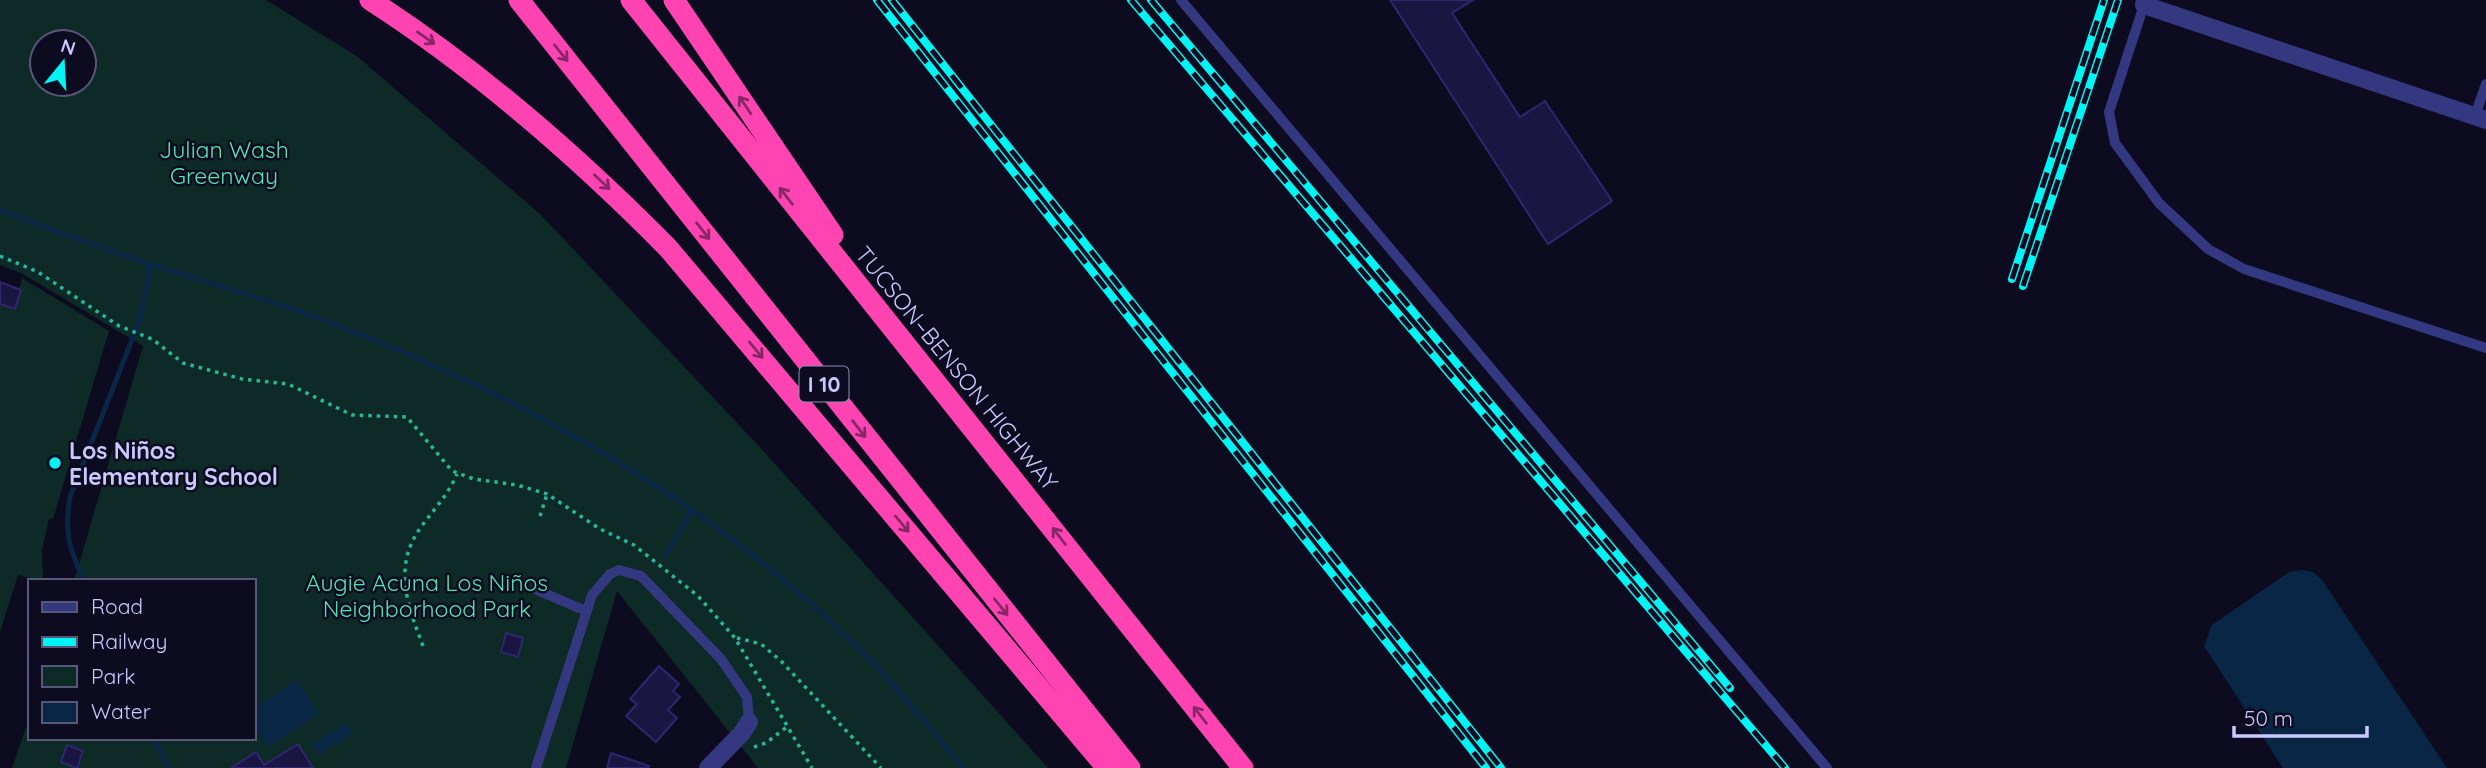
<svg xmlns="http://www.w3.org/2000/svg" width="2486" height="768" font-family="Quicksand,sans-serif">
<style>
.green{fill:#0e2a26;fill-rule:evenodd}
.water{fill:#092645}
.lines{fill:none;stroke-linecap:round;stroke-linejoin:round}
.stream{stroke:#092645;stroke-width:5}
.building{fill:#1a1641;stroke:#2e276f;stroke-width:2}
.path{stroke:#26b69f;stroke-width:3.5;stroke-dasharray:3.5 5;stroke-linecap:butt}
.service{stroke:#333881;stroke-width:10}
.minor{stroke:#333881;stroke-width:18}
.motorway{stroke:#ff44b1;stroke-width:21}
.rail-casing{stroke:#00f4f4;stroke-width:8}
.rail{stroke:#0c0b1f;stroke-width:5;stroke-dasharray:16;stroke-linecap:butt}
.oneway{stroke:#862868}
.poi-dot{fill:#00f4f4;stroke:#0c0b1f;stroke-width:2.5}
.labels{text-anchor:middle;dominant-baseline:central;stroke-width:5;stroke-linejoin:round;paint-order:stroke}
.shield{fill:#0c0b1f;stroke:#9190bc;stroke-width:2}
.shield-label{font-size:21px;font-weight:bold;fill:#cac9ff}
.park-label{font-size:23px;fill:#4fe5b1;stroke:#0c0b1f}
.street-label{font-size:23px;fill:#cac9ff;stroke:#0c0b1f}
.poi-label{font-size:23px;font-weight:bold;fill:#cac9ff;stroke:#0c0b1f;text-anchor:start}
</style>
<rect width="100%" height="100%" fill="#0c0b1f"/>
<g class="green">
<path d="M0 0H266L358 57 541 215 757 444 1048 768H758L617 591 566 768H12L30 716V738H254V581H74L143 346 23 274 0 265ZM42 42H84V84H42Z"/>
<path d="M22 278 109 331 53 519H49L42 550 43 581 18 575 0 632V304L15 308Z"/>
</g>
<g class="water">
<path d="M2302 570 2313 572 2322 580 2447 768H2283L2204 646 2212 625 2289 572Z"/>
<path d="M297 680 319 714 267 747 254 725V708Z"/>
<path d="M346 723 353 733 319 755 312 744Z"/>
</g>
<g class="lines">
<g class="stream">
<path d="M0 210C49 229 99 247 150 264 213 285 277 301 339 326 528 400 704 498 850 640 891 679 927 725 963 768"/>
<path d="M665 556 692 509"/>
<path d="M84 581C69 548 64 533 70 497L139 322 151 265"/>
<path d="M154 738 168 768"/>
</g>
</g>
<g class="building">
<path d="M1390 0H1473L1452 13 1520 117 1545 101 1612 201 1548 244Z"/>
<path d="M0 282 21 290 15 309 0 304Z"/>
<path d="M506 633 523 638 518 657 501 652Z"/>
<path d="M659 666 679 684 673 691 680 697 668 710 677 718 656 742 626 716 637 704 630 699Z"/>
<path d="M298 744 313 768H231L256 752 264 765Z"/>
<path d="M67 745 83 751 77 768 61 762Z"/>
<path d="M611 753 649 766 648 768H607Z"/>
</g>
<g class="lines">
<g class="path">
<path d="M0 256 38 272 119 326 152 339 183 363 242 379 288 384 352 415 407 417 452 471 474 479 517 485 547 494 600 529 634 545 698 596 735 638 812 768"/>
<path d="M540 516 547 494"/>
<path d="M737 638 761 644 781 661 881 768"/>
<path d="M423 646C408 606 392 567 421 527 434 509 448 495 457 474"/>
<path d="M754 747 766 743 788 726"/>
</g>
<g class="service">
<path d="M1181 0 1827 768"/>
<path d="M2144 5 2109 112 2115 143 2159 203 2208 249 2244 269 2486 348"/>
<path d="M2475 116 2486 84"/>
<path d="M537 590 586 611"/>
<path d="M536 768 592 595 610 574 619 570 641 576 721 659 747 697 749 722"/>
</g>
<g class="minor">
<path d="M2145 0 2144 5 2486 120"/>
<path d="M708 768 742 733 749 722"/>
</g>
<g class="motorway">
<path d="M370 0C479 70 577 156 668 248L1107 768"/>
<path d="M519 0 1130 768"/>
<path d="M631 0 1243 768"/>
<path d="M674 0 833 235"/>
</g>
<defs>
<g id="rail">
<path d="M877 0 1486 768"/>
<path d="M892 0 1501 768"/>
<path d="M1131 0 1785 768"/>
<path d="M1151 0 1730 688"/>
<path d="M2012 279 2104 0"/>
<path d="M2023 286 2118 0"/>
</g>
</defs>
<use href="#rail" class="rail-casing"/>
<use href="#rail" class="rail"/>
</g>
<defs><path id="oneway-shaft" d="M-6 0H5M1.5-3L5.5 0L1.5 3" fill="none" stroke-width="1.6" stroke-linecap="round" stroke-linejoin="round" transform="scale(1.75)"/></defs>
<g class="oneway">
<use href="#oneway-shaft" transform="translate(426 38) rotate(35)"/>
<use href="#oneway-shaft" transform="translate(561 53) rotate(51)"/>
<use href="#oneway-shaft" transform="translate(745 105) rotate(-124)"/>
<use href="#oneway-shaft" transform="translate(602 182) rotate(43)"/>
<use href="#oneway-shaft" transform="translate(786 196) rotate(-128)"/>
<use href="#oneway-shaft" transform="translate(703 231) rotate(52)"/>
<use href="#oneway-shaft" transform="translate(756 350) rotate(50)"/>
<use href="#oneway-shaft" transform="translate(859 429) rotate(52)"/>
<use href="#oneway-shaft" transform="translate(902 524) rotate(50)"/>
<use href="#oneway-shaft" transform="translate(1059 536) rotate(-128)"/>
<use href="#oneway-shaft" transform="translate(1001 607) rotate(51)"/>
<use href="#oneway-shaft" transform="translate(1200 715) rotate(-128)"/>
</g>
<circle class="poi-dot" cx="55" cy="463" r="7"/>
<g class="labels">
<rect class="shield" x="799.5" y="366.5" width="49" height="35" rx="5"/>
<g class="shield-label">
<text x="824" y="384">I 10</text>
</g>
<g class="park-label">
<text x="224" y="149">Julian Wash<tspan x="224" dy="26">Greenway</tspan></text>
<text x="427" y="582">Augie Acuna Los Niños<tspan x="427" dy="26">Neighborhood Park</tspan></text>
</g>
<g class="street-label">
<text transform="translate(957 368) rotate(51)">TUCSON–BENSON HIGHWAY</text>
</g>
<g class="poi-label">
<text x="69" y="450">Los Niños<tspan x="69" dy="26">Elementary School</tspan></text>
</g>
</g>
<rect x="28" y="579" width="228" height="161" fill="#0c0b1f" stroke="#585779" stroke-width="2"/>
<rect x="42" y="602" width="35" height="10" fill="#333881" stroke="#585779" stroke-width="2"/>
<text x="91" y="614" font-size="21" fill="#cac9ff">Road</text>
<rect x="42" y="637" width="35" height="10" fill="#00f4f4" stroke="#585779" stroke-width="2"/>
<text x="91" y="649" font-size="21" fill="#cac9ff">Railway</text>
<rect x="42" y="666" width="35" height="21" fill="#0e2a26" stroke="#585779" stroke-width="2"/>
<text x="91" y="684" font-size="21" fill="#cac9ff">Park</text>
<rect x="42" y="702" width="35" height="21" fill="#092645" stroke="#585779" stroke-width="2"/>
<text x="91" y="719" font-size="21" fill="#cac9ff">Water</text>
<g transform="translate(63 63) rotate(18)"><circle r="33" fill="#0c0b1f" stroke="#585779" stroke-width="2"/>
<path d="M0-5L12 26L0 18L-12 26Z" fill="#00f4f4"/>
<text y="-10" font-size="19" font-weight="bold" text-anchor="middle" fill="#cac9ff">N</text>
</g>
<path d="M2234 726v10h133v-10" fill="none" stroke="#cac9ff" stroke-width="3.5"/>
<text x="2244" y="726" font-size="21" fill="#cac9ff" stroke="#0c0b1f" stroke-width="5" paint-order="stroke">50 m</text>
</svg>
